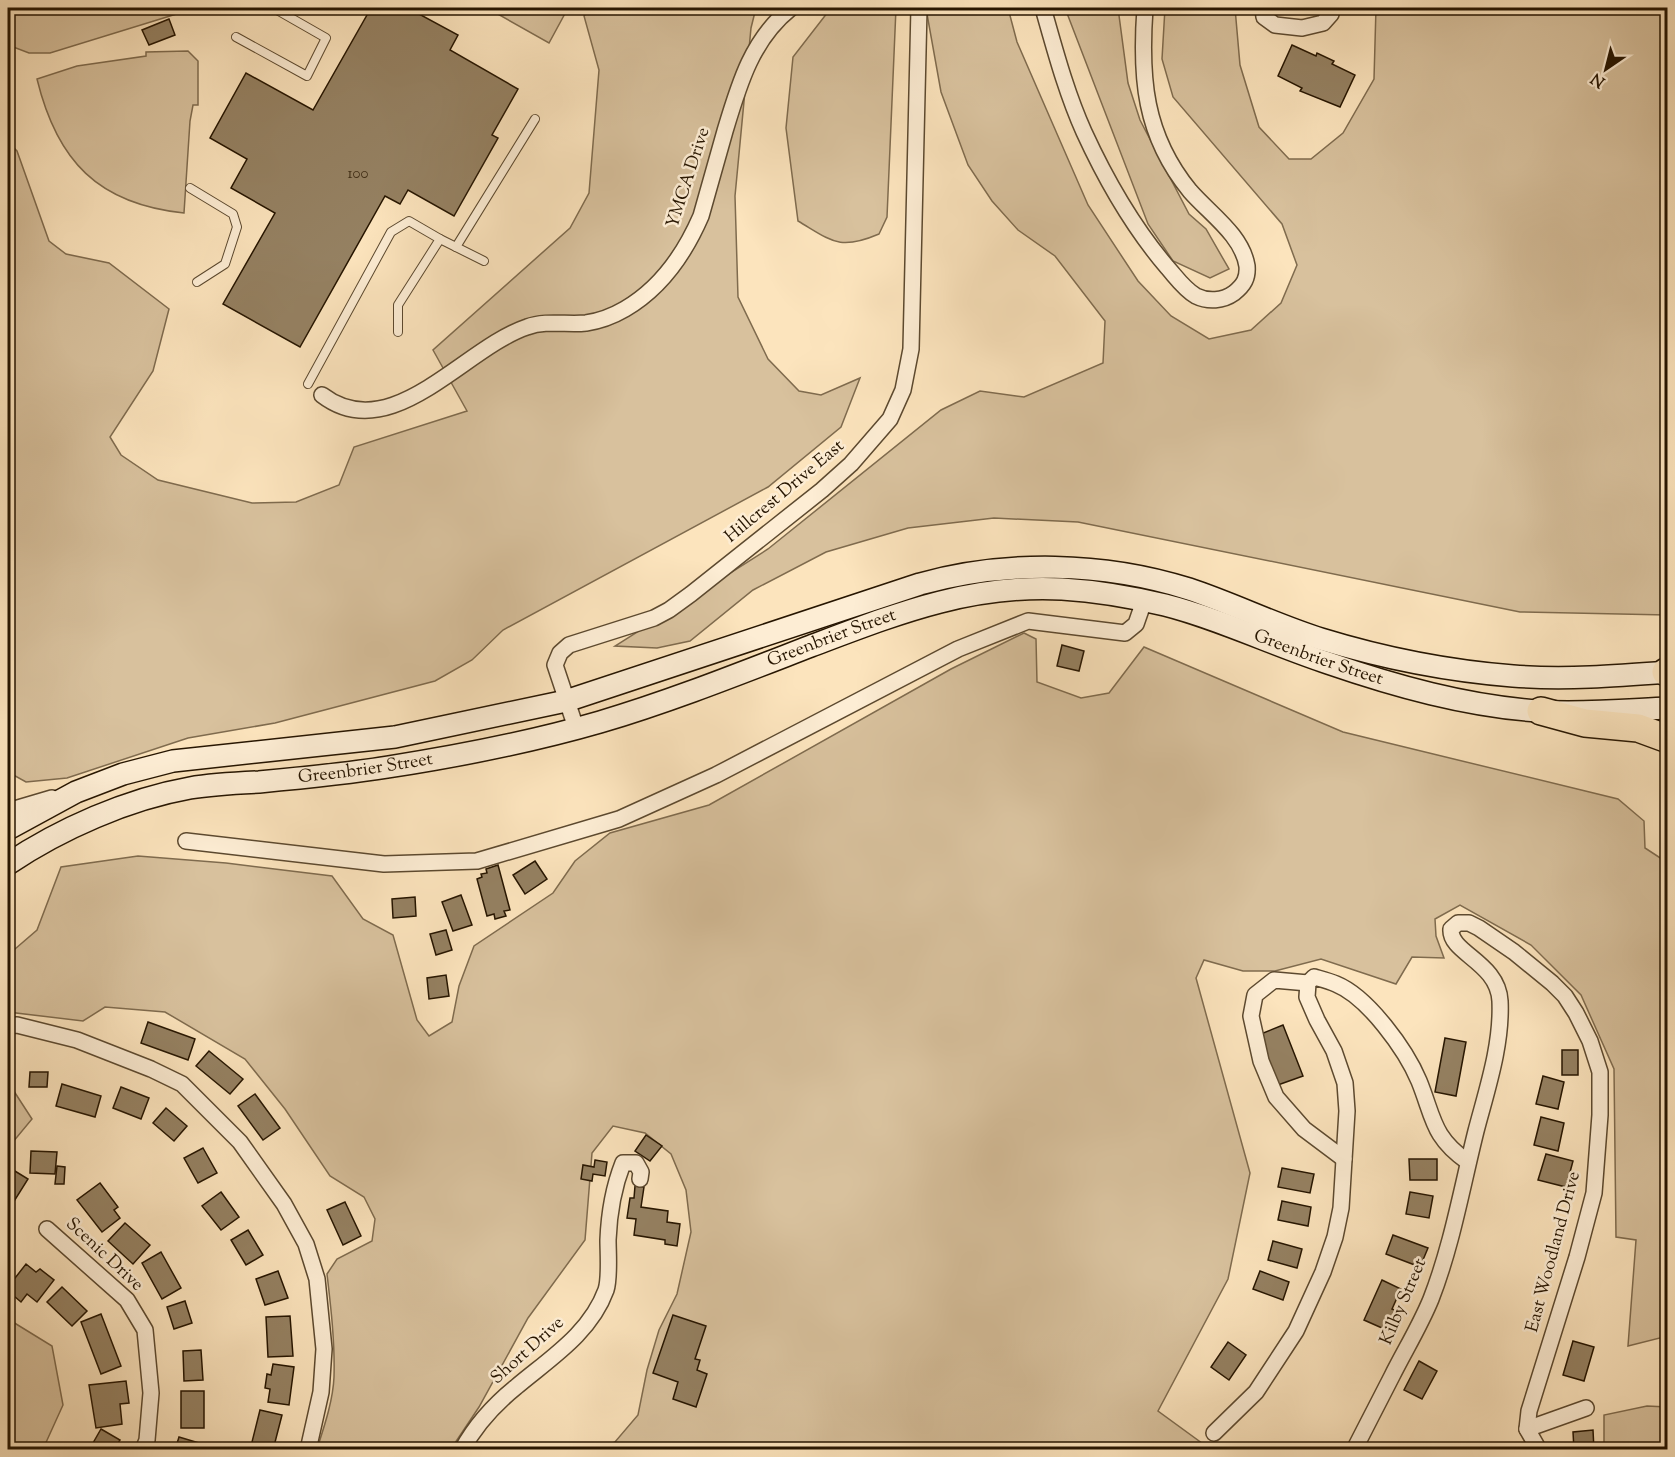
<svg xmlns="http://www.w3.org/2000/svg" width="1675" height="1457" font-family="'Sorts Mill Goudy',serif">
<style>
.green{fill:#d8c19d;stroke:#7f6b4e;stroke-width:1.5}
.building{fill:#958162;stroke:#261500;stroke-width:1.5}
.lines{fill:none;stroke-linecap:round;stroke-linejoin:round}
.service-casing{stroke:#5c492f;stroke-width:10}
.minor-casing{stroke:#5c492f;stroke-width:18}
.secondary-casing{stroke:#261500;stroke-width:24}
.motorway-casing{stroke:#261500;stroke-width:30}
.service{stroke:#fdedd4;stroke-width:8}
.minor{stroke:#fdedd4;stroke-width:15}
.secondary{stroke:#fdedd4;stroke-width:21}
.motorway{stroke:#fce4bd;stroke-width:27}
.labels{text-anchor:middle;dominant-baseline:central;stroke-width:5;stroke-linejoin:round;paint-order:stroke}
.number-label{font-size:15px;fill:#423018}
.street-label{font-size:18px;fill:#261500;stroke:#fdedd4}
</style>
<rect width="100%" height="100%" fill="#fce4bd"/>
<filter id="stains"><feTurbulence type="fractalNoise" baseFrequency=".00333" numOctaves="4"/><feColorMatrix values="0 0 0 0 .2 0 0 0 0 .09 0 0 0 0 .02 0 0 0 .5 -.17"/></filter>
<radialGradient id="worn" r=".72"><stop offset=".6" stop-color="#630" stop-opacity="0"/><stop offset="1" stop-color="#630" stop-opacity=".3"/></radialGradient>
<g class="green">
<path d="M8 8H104L112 13 142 8H196L50 53H29L8 45Z"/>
<path d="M487 8H568L549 43Z"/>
<path d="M590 8H756L751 28 735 196 738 297 768 359 799 391 821 395 860 378 841 427 768 487 503 630 472 660 435 681 275 723 188 738 67 778 26 782 8 772V142L17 151 49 241 66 254 109 263 169 309 153 371 110 437 121 455 158 480 252 503 296 502 339 485 354 447 467 411 433 350 570 228 589 193 599 70 584 16Z"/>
<path d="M831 8H896L887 217 879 234C839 251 832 241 798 221L786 128 793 57Z"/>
<path d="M928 8H1008L1017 42 1088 205 1138 281 1171 316 1209 339 1251 330 1281 303 1297 265 1282 224 1173 97 1162 59 1165 8H1235L1240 65 1259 127 1289 159H1311L1343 133 1374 79 1376 8H1667V615L1520 612 1078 522 994 518 908 528 826 552 753 590 690 641 657 648 615 646 768 549 941 410 980 391 1024 397 1103 363 1105 321 1055 256 1018 230 992 201 968 165 941 92 927 14Z"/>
<path d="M1065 8H1118L1128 83 1140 120 1189 214 1206 229 1229 269 1210 278 1173 261 1148 224Z"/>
<path d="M188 51 198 61V105H193L190 121 184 213C98 204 57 161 37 79L77 66 146 56V52Z"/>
<path d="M1024 633 1036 639 1037 682 1081 698 1109 693 1144 647 1343 732 1618 799 1644 821 1645 848 1668 863V1307L1664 1337 1628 1346 1636 1240 1616 1237 1614 1069 1581 995 1531 945 1460 905 1435 919 1436 936 1444 958 1412 957 1396 984 1321 959 1275 971H1243L1204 960 1196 978 1250 1173 1228 1279 1158 1411 1210 1449H600L615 1442 638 1415 647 1370 659 1330 677 1294 691 1232 686 1190 671 1154 645 1133 613 1126 592 1153 585 1240 528 1318 479 1407 451 1449H317C324 1427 333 1401 334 1377 335 1343 331 1308 327 1274L337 1259 372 1241 375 1219 364 1197 330 1176 285 1109 245 1059 165 1012 105 1007 83 1021 8 1012V955L37 930 61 867 138 856 226 863 332 876 363 919 393 935 417 1020 429 1036 452 1022 459 986 474 946 553 893 575 861 610 833 709 805 951 669Z"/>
<path d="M8 1082 32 1119 8 1148Z"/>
<path d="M8 1319 52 1346 63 1405 43 1449H8Z"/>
<path d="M1647 1406 1667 1407V1449H1604V1415Z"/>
</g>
<g class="building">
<path d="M371 8H408L458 35 450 50 518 89 492 135 498 138 454 216 408 190 400 204 385 196 300 347 223 304 275 213 231 188 247 159 210 138 246 73 313 110Z"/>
<path d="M169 19 175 35 149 45 142 30Z"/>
<path d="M1292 45 1316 56 1317 53 1334 61 1332 64 1355 75 1340 107 1300 91 1302 88 1278 76Z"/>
<path d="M1062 645 1084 651 1079 671 1057 666Z"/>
<path d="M535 861 547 879 525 894 513 875Z"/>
<path d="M498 865 510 910 504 911 506 916 495 919 494 914 487 916 477 879 482 877 481 874 487 873 486 869Z"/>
<path d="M461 895 472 925 453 931 442 902Z"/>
<path d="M415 897 416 916 393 918 392 899Z"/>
<path d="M446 930 452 950 436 955 430 934Z"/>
<path d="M446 975 449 996 429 999 427 978Z"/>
<path d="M148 1022 195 1039 188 1060 141 1043Z"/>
<path d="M1283 1025 1303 1076 1275 1086 1256 1036Z"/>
<path d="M1445 1038 1466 1042 1456 1096 1435 1092Z"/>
<rect x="1562" y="1050" width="16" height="25"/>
<path d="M209 1051 243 1079 230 1094 196 1066Z"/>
<path d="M30 1072H48L47 1087H29Z"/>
<path d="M1543 1076 1564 1082 1558 1109 1536 1104Z"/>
<path d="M62 1084 101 1096 95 1117 56 1106Z"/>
<path d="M121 1087 149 1098 141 1119 113 1108Z"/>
<path d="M255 1094 280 1128 263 1140 238 1106Z"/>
<path d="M166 1108 187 1126 174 1141 153 1123Z"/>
<path d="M1541 1117 1564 1123 1558 1151 1534 1145Z"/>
<path d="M646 1135 662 1146 650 1161 635 1151Z"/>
<path d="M203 1148 217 1173 198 1183 184 1158Z"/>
<path d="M31 1151 57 1152 55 1174 30 1173Z"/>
<path d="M1546 1154 1573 1161 1566 1187 1538 1180Z"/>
<path d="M1409 1159H1437V1180H1410Z"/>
<path d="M595 1160 607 1162 605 1176 593 1174 592 1181 581 1179 583 1165 594 1167Z"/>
<path d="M57 1166 65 1167 64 1184H55Z"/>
<path d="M10 1168 28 1179 8 1211V1172Z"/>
<path d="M1282 1168 1314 1174 1310 1193 1278 1187Z"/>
<path d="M100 1183 118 1207 114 1210 120 1218 102 1232 77 1200Z"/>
<path d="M635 1186 644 1187 641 1207 668 1211 667 1222 680 1224 677 1246 665 1244V1240L634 1235 636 1219 627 1218 630 1198H634Z"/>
<path d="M221 1192 239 1217 221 1230 202 1206Z"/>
<path d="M1410 1192 1433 1196 1429 1218 1406 1214Z"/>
<path d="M1282 1201 1311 1207 1308 1226 1278 1220Z"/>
<path d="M345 1202 361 1236 343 1245 327 1210Z"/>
<path d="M125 1223 150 1245 133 1264 108 1241Z"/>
<path d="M248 1230 263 1255 246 1265 231 1240Z"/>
<path d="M1393 1235 1428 1248 1420 1267 1386 1254Z"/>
<path d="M1273 1241 1302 1249 1297 1268 1268 1260Z"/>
<path d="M161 1252 181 1288 162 1299 142 1263Z"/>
<path d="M26 1264 36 1272 40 1269 54 1280 37 1302 27 1294 21 1302 8 1291V1287Z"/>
<path d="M278 1271 288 1298 265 1305 256 1279Z"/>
<path d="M1260 1271 1289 1282 1283 1300 1253 1289Z"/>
<path d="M1382 1280 1401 1289 1392 1309 1400 1312 1391 1332 1364 1320Z"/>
<path d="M62 1287 87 1311 72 1326 47 1302Z"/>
<path d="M185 1301 192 1323 174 1329 167 1307Z"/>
<path d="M101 1314 121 1366 101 1374 81 1322Z"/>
<path d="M673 1315 706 1326 695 1359 700 1360 697 1370 707 1374 696 1407 673 1399 678 1382 653 1373Z"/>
<path d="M290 1316 293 1356 268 1357 266 1317Z"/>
<path d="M1573 1341 1594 1347 1584 1381 1563 1375Z"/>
<path d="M1228 1342 1246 1355 1229 1380 1211 1367Z"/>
<path d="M201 1350 203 1380 184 1381 183 1351Z"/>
<path d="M1419 1361 1437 1371 1422 1399 1404 1390Z"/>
<path d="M273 1364 294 1367 289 1405 268 1402 270 1389 265 1388 267 1374 271 1375Z"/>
<path d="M126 1381 129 1403 120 1404 122 1424 96 1428 89 1385Z"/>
<rect x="181" y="1391" width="23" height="37"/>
<path d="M260 1410 282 1415 273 1450H250Z"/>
<path d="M101 1429 120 1440 114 1450H89Z"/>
<path d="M1593 1430 1594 1450H1574L1573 1432Z"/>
<path d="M179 1437 216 1448V1450H175Z"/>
</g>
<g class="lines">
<defs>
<g id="service">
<path d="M236 37 307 76 326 38 277 10"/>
<path d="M190 188 233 214 237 227 225 264 197 282"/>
<path d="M456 247 535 119"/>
<path d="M398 332V305L440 239 484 261"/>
<path d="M308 384 391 232 409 221 440 239"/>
</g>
<g id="minor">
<path d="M1043 8C1055 50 1066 92 1084 132 1106 180 1133 227 1167 267 1176 277 1184 289 1196 296 1208 302 1223 301 1234 293 1244 285 1248 278 1247 266 1242 235 1210 214 1190 191 1144 135 1140 77 1145 8"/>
<path d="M1263 8 1264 17 1275 25 1302 28 1323 23 1331 14 1332 8"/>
<path d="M322 395C391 448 464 348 527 327 546 320 567 325 586 323 600 321 613 316 625 309 661 288 685 253 701 216 709 188 717 160 725 131 739 84 752 39 791 8"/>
<path d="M576 728 555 665 560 653 569 645 654 618 669 610 691 594 822 490 851 464 890 419 903 390 911 349 919 8"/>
<path d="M8 811 52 798"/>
<path d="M186 841 384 864 477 861 619 819 716 775 958 649 1028 621 1125 633 1136 624 1144 601"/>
<path d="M1308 983 1274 980 1255 995 1251 1016 1261 1061 1276 1097 1304 1129 1344 1159"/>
<path d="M8 1026 17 1025 77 1040 151 1069 182 1084 240 1142 284 1204 306 1244 317 1279 324 1349 321 1392 308 1450"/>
<path d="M47 1229 127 1300 145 1330 151 1393 147 1440 143 1450"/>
<path d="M1527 1429 1586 1408"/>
<path d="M1214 1433 1256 1392 1296 1331 1323 1272 1335 1237 1341 1208 1347 1111 1345 1083 1334 1051 1317 1020 1307 997 1308 983 1314 977C1321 979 1329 981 1336 984 1368 997 1406 1050 1419 1081 1434 1118 1432 1137 1468 1162"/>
<path d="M462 1450C475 1426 495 1404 516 1387 549 1359 590 1334 606 1290 610 1278 608 1253 608 1240 609 1214 614 1186 623 1163H636L641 1172 640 1179"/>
<path d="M1354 1450C1367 1425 1379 1401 1392 1376 1405 1350 1420 1326 1431 1299 1452 1245 1462 1187 1476 1131 1487 1089 1502 1045 1500 1001 1498 962 1449 953 1451 929L1458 923H1469L1479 928 1514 952 1552 983 1565 996 1576 1013 1590 1041 1600 1072V1115L1594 1193 1577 1257 1529 1411 1527 1429 1539 1450"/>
</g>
<g id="secondary">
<path d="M8 829 76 792 123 774 173 761 395 737 566 701 920 584C1006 560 1104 562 1189 589 1234 604 1276 625 1321 639 1383 658 1449 671 1513 676 1564 680 1616 676 1668 672"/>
<path id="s1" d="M8 864C60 829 128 799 190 788 213 784 236 783 259 782 302 778 345 774 388 767 459 756 531 742 600 722 671 701 741 673 811 646 896 614 970 584 1062 589 1096 591 1131 597 1165 605 1220 619 1273 645 1328 663 1395 686 1466 706 1538 711 1580 714 1625 710 1668 708"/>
</g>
<g id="motorway">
<path d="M1666 672 1668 671"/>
<path d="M1541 711 1585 723 1638 728 1668 739"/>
</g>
</defs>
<use href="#service" class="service-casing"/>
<use href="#minor" class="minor-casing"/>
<use href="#secondary" class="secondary-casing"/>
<use href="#motorway" class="motorway-casing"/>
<use href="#service" class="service"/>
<use href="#minor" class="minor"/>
<use href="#secondary" class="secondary"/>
<use href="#motorway" class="motorway"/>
</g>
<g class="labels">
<g class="number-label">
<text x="358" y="174">100</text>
</g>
<g class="street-label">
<text transform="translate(689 178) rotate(-72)">YMCA Drive</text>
<text transform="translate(785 492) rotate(-40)">Hillcrest Drive East</text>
<text stroke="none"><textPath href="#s1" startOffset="861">Greenbrier Street</textPath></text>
<text stroke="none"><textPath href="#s1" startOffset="1365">Greenbrier Street</textPath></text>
<text stroke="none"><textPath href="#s1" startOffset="375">Greenbrier Street</textPath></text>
<text transform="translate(1554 1252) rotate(-75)">East Woodland Drive</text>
<text transform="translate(104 1255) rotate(43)">Scenic Drive</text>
<text transform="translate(1404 1302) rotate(-67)">Kilby Street</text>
<text transform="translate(528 1351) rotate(-42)">Short Drive</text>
</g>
</g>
<rect width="1675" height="1457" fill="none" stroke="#fce4bd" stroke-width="30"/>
<rect x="9" y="9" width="1657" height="1439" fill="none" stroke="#261500" stroke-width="3"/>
<rect x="15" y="15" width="1645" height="1427" fill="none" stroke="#261500" stroke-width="1.5"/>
<g transform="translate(1606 69) rotate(215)" stroke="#fdedd4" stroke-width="4.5" paint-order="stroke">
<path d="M0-4.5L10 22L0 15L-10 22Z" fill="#261500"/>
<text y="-9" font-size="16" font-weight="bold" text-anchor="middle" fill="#261500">N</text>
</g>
<rect width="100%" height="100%" filter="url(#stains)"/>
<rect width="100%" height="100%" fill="url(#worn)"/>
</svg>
